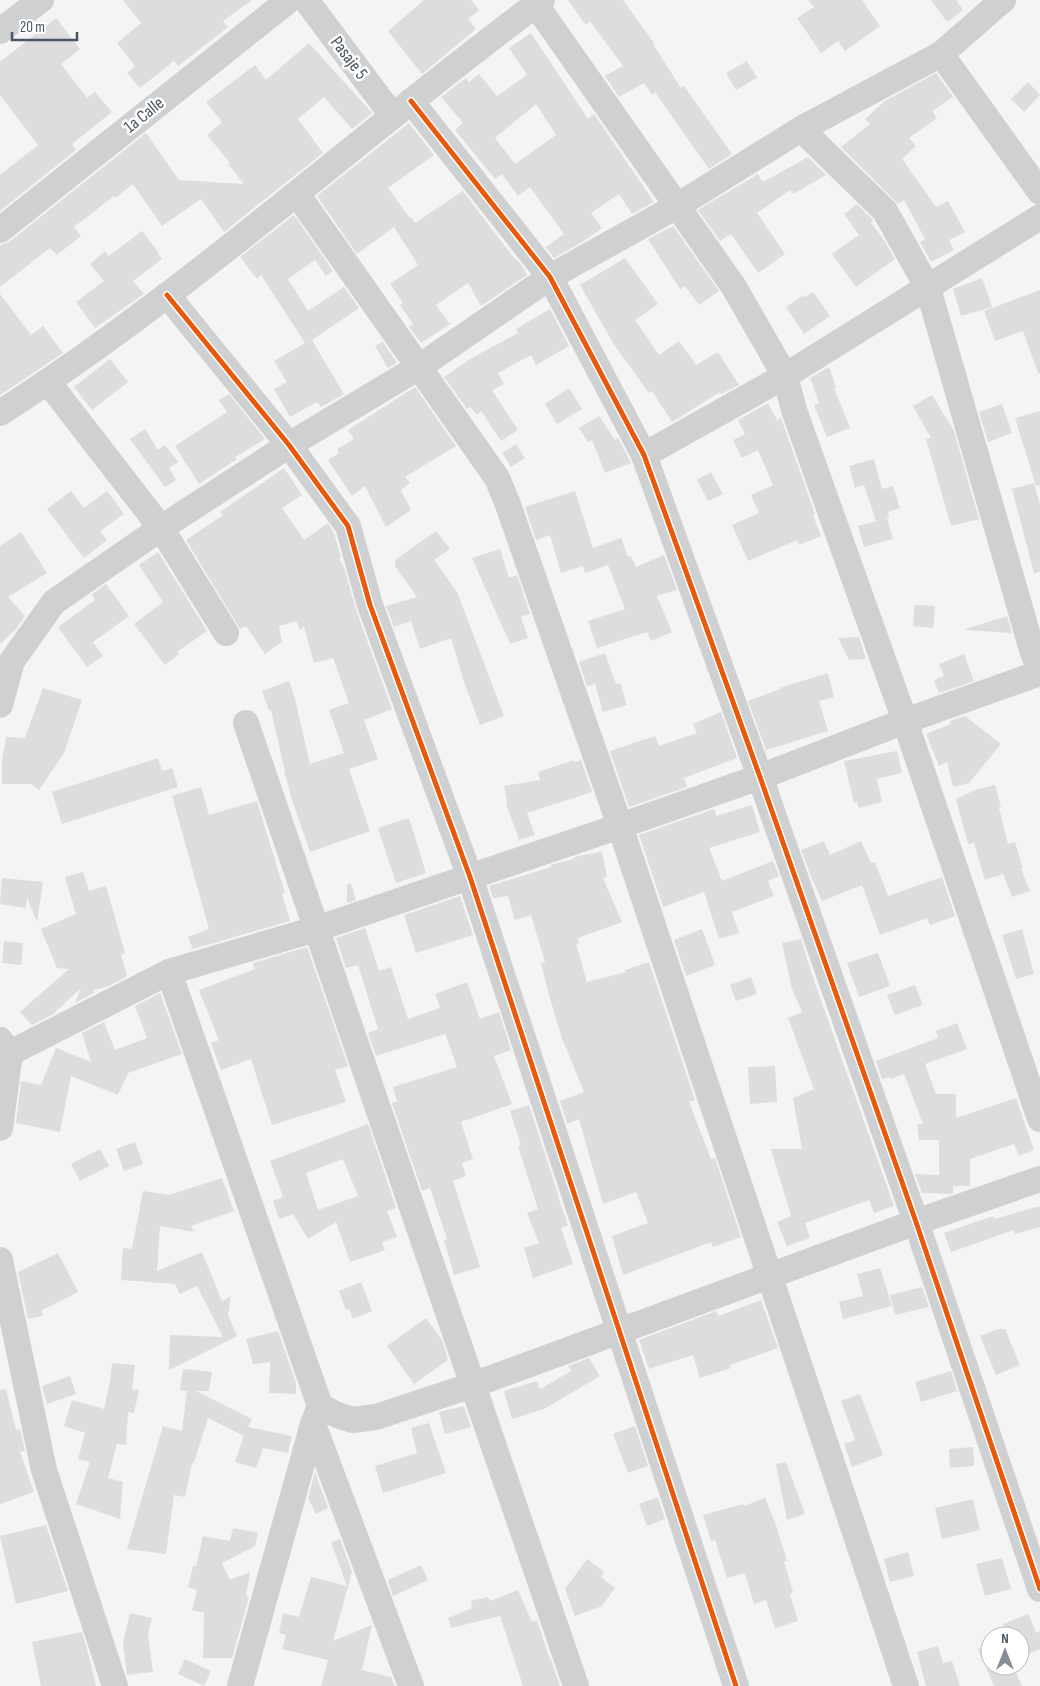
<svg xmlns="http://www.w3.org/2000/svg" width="1040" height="1686" font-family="'Sofia Sans Condensed',sans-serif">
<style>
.building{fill:#ddddde;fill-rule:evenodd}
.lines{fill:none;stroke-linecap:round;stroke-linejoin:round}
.minor{stroke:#ced0d2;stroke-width:26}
.cycleway-casing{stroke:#fff;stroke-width:8}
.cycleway{stroke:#e8590c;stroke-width:5}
.labels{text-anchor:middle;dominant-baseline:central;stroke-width:5;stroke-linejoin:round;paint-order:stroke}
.street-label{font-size:18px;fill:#4a5661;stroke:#fff}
</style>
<rect width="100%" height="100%" fill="#f4f4f4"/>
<g class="building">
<path d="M123 0H252L223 21 228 27 178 66 174 61 140 88 127 73 135 66 117 43 141 23Z"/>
<path d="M424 0H471L479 10 468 19 476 29 422 74 388 31Z"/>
<path d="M568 0H623L654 43 653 44 681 88 684 86 732 154 709 169 655 92 652 95 644 83 619 97 605 76 623 66 590 21 586 25Z"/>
<path d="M808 0H862L880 26 845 51 838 41 821 53 797 18 814 7Z"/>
<path d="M931 0H956L963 10 947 22Z"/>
<path d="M56 18 80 49 61 64 87 98 95 92 112 112 72 144 76 150 0 211V175L38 145 0 95V62Z"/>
<path d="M531 33 588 119 594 114 654 202 632 214 619 194 591 213 602 228 584 241 554 258 546 247 564 234 530 187 518 196 502 174 495 179 455 130 463 123 441 97 466 78 469 82 479 74 497 96 527 75 509 48ZM536 104 556 135 515 164 495 138Z"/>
<path d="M309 43 372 113 352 129 324 97 298 119 323 153 265 199 224 232 201 199 162 226 133 184 115 198 114 196 74 227 81 236 57 255 50 248 0 287V245L9 242 146 133 179 180 244 184 228 164 230 163 207 135 222 122 206 102 255 65 266 80Z"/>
<path d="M747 61 757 78 736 90 726 73Z"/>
<path d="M936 73 953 97 932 111 937 118 909 138 916 146 902 159 936 207 948 201 965 232 949 240 954 250 931 262 920 242 925 239 904 200 898 204 841 147 870 124 865 119 885 101Z"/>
<path d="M1028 82 1040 95 1024 112 1011 99Z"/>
<path d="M409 123 434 155 388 188 410 218 411 217 415 223 463 191 514 258H515L523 267 527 275 481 306 468 283 436 305 450 324 421 343 409 327 413 324 400 305 403 303 390 284 418 265 394 227 357 254 317 196Z"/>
<path d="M808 157 826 175 793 194 790 190 757 213 785 254 758 273 731 234 720 241 698 210 758 174 763 182Z"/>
<path d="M857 204 873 220 871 223 884 240 895 259 856 287 832 254 859 235 844 214Z"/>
<path d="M294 215 333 271 326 276 315 260 288 279 308 311 344 287 359 308 312 340 344 394 321 407 317 402 290 417 274 389 287 382 274 361 305 343 261 275 257 279 240 257Z"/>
<path d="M673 226 719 291 699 305 685 286 680 289 648 239Z"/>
<path d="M142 231 159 253 158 254 162 259 133 281 144 294 95 328 76 302 104 281 90 264 105 251 109 256Z"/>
<path d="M625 258 658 304 635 320 659 355 679 341 696 365 718 352 739 385 721 394 720 392 672 422 652 391 649 393 613 343 580 285Z"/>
<path d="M982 278 992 307 961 316 953 289Z"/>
<path d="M1040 290V373H1038L1023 331 995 341 984 311Z"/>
<path d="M813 292 830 316 804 334 786 307 804 295 805 297Z"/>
<path d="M0 294 31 335 43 326 63 353 0 395Z"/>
<path d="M550 309 569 346 536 365 531 355 498 373 504 384 492 390 518 430 501 441 481 411 477 415 470 407 467 409 444 377 470 359 518 333 516 329Z"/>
<path d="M383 342 397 363 388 368 375 346Z"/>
<path d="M110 359 128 382 92 410 74 387Z"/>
<path d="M829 367 836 387 834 388 850 428 827 437 814 405 819 403 810 378Z"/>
<path d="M415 387 456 446 405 477 410 483 401 490 411 510 386 527 365 486 352 496 328 460 339 453 337 449 354 439 348 430Z"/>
<path d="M569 388 582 409 557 424 545 404Z"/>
<path d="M229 394 265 439 235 457 237 459 199 484 175 446 227 412 219 400Z"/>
<path d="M932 395 954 431 979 519 951 526 926 439 931 438 913 406Z"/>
<path d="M768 403 777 420 781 418 815 514 813 515 821 536 799 545 797 540 748 561 732 525 759 513 751 495 773 485 758 450 742 458 733 440 745 434 738 420Z"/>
<path d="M1002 404 1012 433 988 442 979 412Z"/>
<path d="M1040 411V485L1036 486 1015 418Z"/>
<path d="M599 416 615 440 618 438 631 463 605 473 592 440 588 442 579 428Z"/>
<path d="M145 429 158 450 165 445 178 462 169 468 176 480 165 487 130 439Z"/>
<path d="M516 444 525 458 511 467 502 453Z"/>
<path d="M874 459 882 489 893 486 900 508 888 512 889 517 876 521 864 485 855 488 849 466Z"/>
<path d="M284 468 302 495 282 508 304 540 328 523 334 533 341 558 339 559 344 567 356 610 392 709 364 720 378 759 349 769 370 831 310 852 289 791H290L284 772H285L271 710H269L262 691 289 681 295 699 310 764 344 753 329 710 349 703 333 658 314 663 304 627 300 630 297 621 279 626 282 642 265 654 246 626 240 629 186 540 223 515 220 512Z"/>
<path d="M711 472 723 494 708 501 697 480Z"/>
<path d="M1034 483 1040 505V572L1034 573 1012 489Z"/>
<path d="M71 491 84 508 107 491 124 514 100 531 107 540 84 558 47 509Z"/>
<path d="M575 491 593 548 621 538 628 557 631 556 636 567 664 555 677 590 657 596 672 632 651 641 647 632 597 648 588 621 625 609 608 565 585 573 583 566 561 573 550 535 536 540 525 507Z"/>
<path d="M887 518 893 539 864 547 858 526Z"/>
<path d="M436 531 450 549 434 560 457 592 504 716 480 725 464 682 451 638 420 649 411 621 394 627 386 606 417 597 395 566V560Z"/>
<path d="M21 532 47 573 8 597 25 616 16 629 0 644V546Z"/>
<path d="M500 549 509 578 517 575 530 614 521 617 528 638 510 644 472 558Z"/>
<path d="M158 552 207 631 177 652 179 654 165 665 134 624 163 602 139 565Z"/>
<path d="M106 584 129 616 93 642 103 656 87 667 58 627 95 600 92 594Z"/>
<path d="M915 605 935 606 933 628 913 626Z"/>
<path d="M1007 616 1012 633 966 630V629Z"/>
<path d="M859 637 866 659 849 660 838 638Z"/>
<path d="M605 653 616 684 620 683 627 705 603 712 595 684 587 686 579 662Z"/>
<path d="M964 654 974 681 939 693 934 680 944 676 939 664Z"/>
<path d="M828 673 834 697 819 701 828 731 766 750 748 701 780 689V688Z"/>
<path d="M43 688 82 700 64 753 39 790 31 784H2V762L6 737 25 738Z"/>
<path d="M721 712 737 758 684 778 687 787 629 807 610 751 655 736 659 746 697 733 693 724Z"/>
<path d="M965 716 1001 744 969 783 953 787 947 762 939 766 926 734 951 724 950 721Z"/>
<path d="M897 751 902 773 877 779 882 802 859 808 857 802 854 803 844 761Z"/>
<path d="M158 758 162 771 172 768 178 787 62 824 52 792Z"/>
<path d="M574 760 575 762 581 760 592 792 527 813 535 835 519 840 506 803 507 802 504 786 540 780 538 772Z"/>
<path d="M995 785 1001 807 999 808 1008 844 1015 842 1023 868 1021 869 1030 891 1012 897 1003 874 985 880 974 843 968 844 956 799 975 790Z"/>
<path d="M201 787 209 815 257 801 285 893 282 894 290 921 193 949 188 937 209 929 172 796Z"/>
<path d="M752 805 760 832 709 848 722 881 773 861 779 876 768 881 774 896 732 912 739 933 719 939 704 892 663 907 639 835 714 809 716 816Z"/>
<path d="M409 818 426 873 396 883 378 828Z"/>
<path d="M824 841 830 855 861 841 871 863 875 862 888 896 942 877 955 916 930 925 927 918 880 935 862 885 822 901 812 879 801 850Z"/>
<path d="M602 852 607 877 603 878 622 922 578 938 579 943 576 944 587 982 626 972 625 970 649 962 695 1100 689 1102 711 1159 715 1158 741 1237 713 1247 711 1242 623 1275 612 1236 648 1223 636 1192 603 1204 579 1119 567 1124 560 1101 584 1092 562 1038 549 995 541 963 545 962 531 915 515 920 508 896 493 898 489 886 551 867 550 865 574 859 573 858 578 856Z"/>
<path d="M83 872 89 891 106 886 125 953 121 955 127 976 107 987 93 990 94 993 75 1003 81 988 52 1015 32 1025 20 1012 69 969 57 968 41 929 76 914 65 877Z"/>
<path d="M2 878 43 882 37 922 27 898 26 908 0 904Z"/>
<path d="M347 884H351L356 900 347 903Z"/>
<path d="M460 896 473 935 416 953 404 915Z"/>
<path d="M365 928 379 971 391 967 408 1019 440 1008 435 994 467 982 480 1019 499 1012 511 1050 494 1056 512 1104 461 1122 473 1159 462 1163 466 1176 453 1181 480 1267 454 1275 444 1240 447 1239 430 1188 422 1191 392 1103 397 1101 393 1087 457 1067 445 1034 376 1056 368 1033 378 1029 358 965 346 968 336 938Z"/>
<path d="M702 929 715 965 686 976 674 940Z"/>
<path d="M1022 929 1034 974 1016 979 1002 935Z"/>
<path d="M801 939 811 972 894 1206 874 1213 869 1200 805 1223 810 1238 787 1246 777 1222 791 1216 771 1149H802L793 1098 814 1089 788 1018 802 1012 792 989 782 943Z"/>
<path d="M4 941 23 943 21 965 2 963Z"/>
<path d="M307 947 348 1066 335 1070 346 1102 272 1125 251 1059 221 1070 211 1043 219 1040 199 990 255 969 253 963Z"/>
<path d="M878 953 890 986 859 997 847 963Z"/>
<path d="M751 977 757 994 736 1001 730 985Z"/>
<path d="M915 985 923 1005 895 1015 887 995Z"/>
<path d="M160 993 182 1054 128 1073 118 1095 71 1076 60 1132 16 1123 21 1081 41 1085 56 1048 91 1062 82 1033 104 1022 115 1050 147 1038 135 1006Z"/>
<path d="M957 1023 967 1049 925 1064 936 1094H956V1118L1016 1098 1034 1150 1019 1156 1014 1144 970 1159V1186H953V1193L951 1194 922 1193 915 1174 939 1175V1140H919L917 1124H923L904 1074 890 1079 889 1077 882 1079 876 1061 938 1038 936 1031Z"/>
<path d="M775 1066 777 1102 750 1104 748 1067Z"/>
<path d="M529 1105 559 1197H558L568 1225 561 1228 573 1264 533 1278 524 1248 539 1243 527 1213 538 1209 518 1146 521 1145 510 1111Z"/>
<path d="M368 1124 396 1208 387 1211 397 1237 382 1242 385 1250 350 1262 336 1222 308 1239 293 1214 279 1219 273 1201 283 1197 270 1161ZM343 1159 358 1196 318 1210 306 1173Z"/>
<path d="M135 1142 143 1164 124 1171 116 1149Z"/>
<path d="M100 1149 109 1166 80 1181 71 1164Z"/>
<path d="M222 1178 234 1211 191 1226 194 1232 160 1226 157 1271 202 1252 222 1301 231 1296 228 1315 237 1336 169 1370 170 1335 223 1337 197 1286 180 1294 175 1284 121 1280 123 1248 132 1249 143 1191 169 1195Z"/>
<path d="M1040 1206V1227L1015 1234 1014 1230 951 1252 944 1233 993 1216 994 1219Z"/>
<path d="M58 1253 78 1292 42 1310 43 1316 28 1319 18 1272Z"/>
<path d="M880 1268 892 1306 843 1319 839 1302 863 1296 857 1274Z"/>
<path d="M361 1282 372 1311 353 1319 349 1309 346 1310 339 1291Z"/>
<path d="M922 1287 929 1307 895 1315 890 1295Z"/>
<path d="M761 1300 778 1348 730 1365 731 1368 700 1378 693 1355 649 1369 639 1340 716 1311 718 1316Z"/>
<path d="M426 1318 442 1340 448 1360 414 1384 387 1346Z"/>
<path d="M998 1329H1005L1020 1365 996 1375 980 1336Z"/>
<path d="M278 1331 296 1383V1394L269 1393 270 1362 253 1364 246 1339Z"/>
<path d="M589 1358 600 1376 544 1409 512 1419 504 1391 537 1381 540 1389 571 1371 568 1366Z"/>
<path d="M112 1363 135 1365 132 1389 139 1390 134 1413 128 1412 126 1445 117 1444 108 1478 123 1482 120 1519 76 1504 90 1462 78 1459 85 1433 64 1426 72 1400 104 1409 110 1382Z"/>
<path d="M183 1369 212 1372 209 1391H196L252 1419 248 1427 292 1436 288 1453 263 1448 256 1468 235 1462 244 1436 208 1418 194 1463H192L185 1497 174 1495 166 1554 127 1549 163 1426 182 1431 187 1391 180 1390Z"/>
<path d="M951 1371 957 1391 921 1402 915 1382Z"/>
<path d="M70 1376 76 1394 47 1404 42 1386Z"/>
<path d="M6 1389 16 1430 20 1429 21 1433 25 1451 20 1452 34 1492 0 1504V1390Z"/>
<path d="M860 1394 883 1455 852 1467 844 1444 855 1440 841 1401Z"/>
<path d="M464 1406 471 1427 445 1434 439 1412Z"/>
<path d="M429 1423 446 1473 383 1493 375 1466 417 1453 411 1428Z"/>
<path d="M635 1426 648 1466 628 1473 613 1434Z"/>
<path d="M973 1447 974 1466 950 1468 949 1449Z"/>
<path d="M786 1462 805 1514 787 1520 776 1464Z"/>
<path d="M315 1472 328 1508 316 1514 308 1498Z"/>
<path d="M658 1497 665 1519 647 1526 639 1504Z"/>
<path d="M765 1498 776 1525 787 1561H784L793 1592 790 1594 798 1621 775 1628 766 1600 754 1604 745 1573 727 1578 715 1540 711 1541 703 1515 743 1504 744 1506Z"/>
<path d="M973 1499 980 1530 942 1539 935 1508Z"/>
<path d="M46 1525 68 1591 16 1604 0 1536Z"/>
<path d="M233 1528 258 1533 255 1546 222 1563 230 1580 250 1572 246 1596 249 1597 232 1658H203L204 1613 192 1610 197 1590 188 1587 193 1566H196L203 1536 230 1541Z"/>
<path d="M340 1539 352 1572 333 1641 372 1625 362 1670 391 1677 395 1686H321L328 1660 282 1649 286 1635 279 1633 283 1613 299 1617 311 1577 347 1586 331 1542Z"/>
<path d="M908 1552 914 1576 890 1582 884 1559Z"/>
<path d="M1002 1558 1011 1589 985 1596 976 1564Z"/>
<path d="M587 1559 604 1572 601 1577 615 1588 602 1606 575 1616 565 1589Z"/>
<path d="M421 1565 428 1580 393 1596 388 1580Z"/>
<path d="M518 1590 532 1622 537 1620 550 1660H551L560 1686H523L500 1616 451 1628 448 1618 472 1608 471 1601 488 1597 490 1601Z"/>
<path d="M130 1613 152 1618 148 1634 153 1672 127 1675 123 1643Z"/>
<path d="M1028 1614 1036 1633 1040 1631V1649L1020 1657V1636H1007L1003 1624Z"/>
<path d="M82 1632 89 1656 96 1686H41L32 1642Z"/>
<path d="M990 1645V1666H1013L1022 1686H994L978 1649Z"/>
<path d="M938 1646 943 1663 952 1661 960 1686H926L917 1652Z"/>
<path d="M185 1659 211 1671 204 1686 178 1674Z"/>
</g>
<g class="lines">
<g class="minor">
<path d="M306 0 392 115"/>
<path d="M536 5 734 287 785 376 794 410 905 721 1040 1119"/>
<path d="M0 31 41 0"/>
<path d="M941 54 1040 192"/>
<path d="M411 101 550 277 644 455 760 777 916 1222 1040 1589"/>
<path d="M801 129 885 211 928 288 1033 653 1040 669"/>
<path d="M297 194 497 478 507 502 620 826 906 1686"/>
<path d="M0 230 289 0"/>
<path d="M167 295 289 445 348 526 370 605 470 877 736 1686"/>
<path d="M48 382 161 528 226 633"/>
<path d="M0 413C192 290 360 135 542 0"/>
<path d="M644 455 785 376 1040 217"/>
<path d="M0 705 12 661 54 602 161 528 289 445 419 367 550 277 677 206 801 129 941 54 1003 0"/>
<path d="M246 723 576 1686"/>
<path d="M169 972 320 1406"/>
<path d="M0 1040 10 1053 0 1128"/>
<path d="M0 1047 10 1053 169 972 316 929 620 826 760 777 905 721 1040 673"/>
<path d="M0 1260 44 1470 115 1686"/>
<path d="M313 1424 411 1686"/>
<path d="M240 1686 313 1424 320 1406 337 1415 353 1420 376 1417 473 1385 916 1222 1040 1179"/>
</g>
<defs>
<g id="cycleway">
<path d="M411 101 550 277 644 455 760 777 916 1222 1040 1589"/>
<path d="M167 295 289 445 348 526 370 605 470 877 736 1686"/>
</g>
</defs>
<use href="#cycleway" class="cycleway-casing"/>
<use href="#cycleway" class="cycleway"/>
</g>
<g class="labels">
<g class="street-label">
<text transform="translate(349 58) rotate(53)">Pasaje 5</text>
<text transform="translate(144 115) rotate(-39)">1a Calle</text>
</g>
</g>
<g transform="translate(1005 1651)"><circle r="24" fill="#ffffff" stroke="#b7bbc0"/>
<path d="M0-4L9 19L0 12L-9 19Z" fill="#868d94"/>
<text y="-8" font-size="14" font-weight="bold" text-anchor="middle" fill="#4a5661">N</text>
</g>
<path d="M12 32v8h65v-8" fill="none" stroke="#4a5661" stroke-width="2.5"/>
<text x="20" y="32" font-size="15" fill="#4a5661" stroke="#ffffff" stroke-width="4" paint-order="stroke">20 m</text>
</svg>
